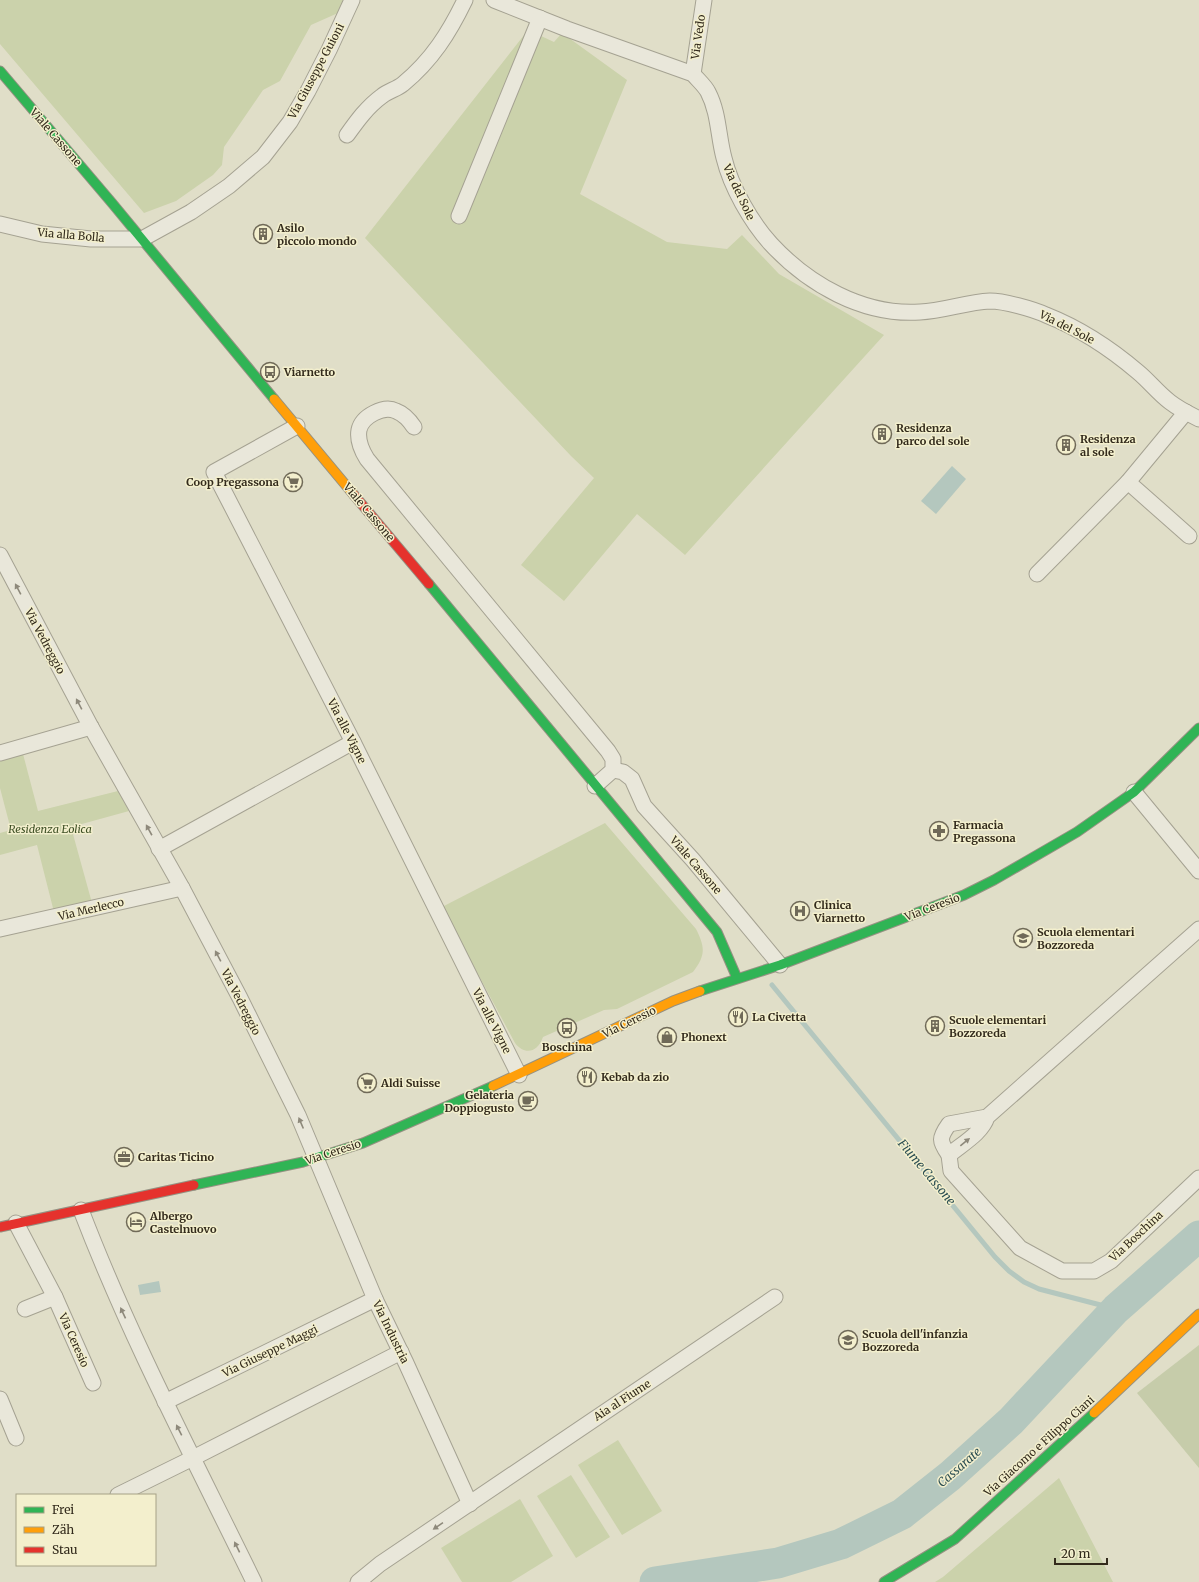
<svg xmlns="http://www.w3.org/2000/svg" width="1199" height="1582" font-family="Merriweather,serif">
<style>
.green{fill:#cbd2ab}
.cemetery{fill:#c6ccaa}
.water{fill:#b4c7be}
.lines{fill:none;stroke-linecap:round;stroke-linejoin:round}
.stream{stroke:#b4c7be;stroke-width:5}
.river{stroke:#b4c7be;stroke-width:31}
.street-casing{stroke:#a5a292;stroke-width:17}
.fast-casing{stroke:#959182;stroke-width:11}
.slow-casing{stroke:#959182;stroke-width:11}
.jam-casing{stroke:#959182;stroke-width:11}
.street{stroke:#e9e7da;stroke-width:15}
.fast{stroke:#30b455;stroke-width:9}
.slow{stroke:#ff9f0a;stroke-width:9}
.jam{stroke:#e5322d;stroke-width:9}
.oneway{fill:#8e897b}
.labels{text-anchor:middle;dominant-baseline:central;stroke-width:3;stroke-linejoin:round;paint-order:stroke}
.street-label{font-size:11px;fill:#332b1c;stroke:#f3efcd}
.poi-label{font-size:11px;font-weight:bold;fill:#332b1c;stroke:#f3efcd;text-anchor:start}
.park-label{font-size:11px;font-style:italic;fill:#3c4e23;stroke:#f3efcd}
.water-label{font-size:12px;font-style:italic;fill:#2b4e52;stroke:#f3efcd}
</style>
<rect width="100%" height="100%" fill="#e0dec8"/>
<g class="green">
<path d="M0 0H350L347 9 311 25 280 81 263 90 224 147 222 165 213 175 176 201 144 213 0 44Z"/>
<path d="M528 30 554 42 562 33 627 80 580 194 667 242 727 249 742 235 779 274 884 335 685 555 637 514 564 601 521 565 594 478 571 456 365 238Z"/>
<path d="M23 754 38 811 118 791 129 811 71 827 92 903 54 912 37 845 0 855V833L11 830 0 788V761Z"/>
<path d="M605 823 696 929C705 947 706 955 693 972L617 1009 604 1010 543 1037C538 1052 525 1056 515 1043L442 907Z"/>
<path d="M618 1440 662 1511 622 1535 578 1465Z"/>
<path d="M571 1475 610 1537 576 1558 537 1496Z"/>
<path d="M1059 1478 1113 1582H935L943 1577Z"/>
<path d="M520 1499 553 1556 511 1582H462L441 1548Z"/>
</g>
<path class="cemetery" d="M1199 1345V1468L1137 1393Z"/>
<g class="water">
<path d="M952 466 966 479 936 514 921 501Z"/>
<path d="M159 1281 161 1292 140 1295 138 1285Z"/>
</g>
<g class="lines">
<path class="stream" d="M772 985 995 1257 1009 1271 1024 1282 1039 1289 1116 1309"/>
<path class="river" d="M655 1582 778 1563 841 1544 902 1514 950 1476 1011 1421 1116 1309 1199 1236"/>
<defs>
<g id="street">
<path d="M494 0 567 29 693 74C698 80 705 86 708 92 719 113 718 136 724 158 731 187 751 222 771 244 808 284 863 316 920 312 944 311 966 302 990 301 1004 301 1033 309 1046 315 1079 328 1111 349 1138 372 1149 381 1158 393 1170 402 1179 409 1189 414 1199 419"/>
<path d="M693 74 704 0"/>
<path d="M347 135C357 121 367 107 382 96 388 91 397 89 403 84 432 60 449 33 465 0"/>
<path d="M459 216 540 18"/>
<path d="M0 224 42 234 91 239H142L191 212 229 186 263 157 290 122 308 91 329 50 352 0"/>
<path d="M297 426 214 472 353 742 519 1075"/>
<path d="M414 427C410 421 404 414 396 411 384 405 362 416 359 430 357 441 362 451 367 459L608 751 613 759V770L595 786"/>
<path d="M1128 482 1189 536"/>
<path d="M0 555 91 727 182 888 240 998 298 1115 375 1299 406 1363 470 1504"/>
<path d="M1037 574 1128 482 1186 412"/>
<path d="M0 753 91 727"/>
<path d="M613 770 623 772 632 779 644 806 693 860 780 965"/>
<path d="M1134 792 1199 871"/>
<path d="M159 849 353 742"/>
<path d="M0 929 182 888"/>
<path d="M987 1117 949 1124C939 1138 939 1141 949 1155 962 1144 982 1133 987 1117L1199 929"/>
<path d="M949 1155 951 1171 1020 1248 1062 1271H1094L1111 1261 1199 1178"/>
<path d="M81 1210C130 1338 194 1459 254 1582"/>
<path d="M16 1223 55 1297 93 1383"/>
<path d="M25 1309 55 1297"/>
<path d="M0 1399 16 1438"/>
<path d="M165 1402 375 1299"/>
<path d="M118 1495 193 1458 401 1352"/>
<path d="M358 1582 380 1564 775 1297"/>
</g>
<g id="fast">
<path d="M0 71 112 203 274 399"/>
<path d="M429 584 717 932 737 978"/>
<path d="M700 991 780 965 964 895 994 880 1077 832 1134 792 1199 728"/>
<path d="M194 1185 303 1162 363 1143 493 1086"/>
<path d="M884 1582 955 1539 1094 1413"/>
</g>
<g id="slow">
<path d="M274 399 354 495"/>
<path d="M493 1086 673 1001 700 991"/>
<path d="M1094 1413 1199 1314"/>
</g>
<g id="jam">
<path d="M354 495 429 584"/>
<path d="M0 1227 194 1185"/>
</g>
</defs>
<use href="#street" class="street-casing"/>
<use href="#fast" class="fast-casing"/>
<use href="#slow" class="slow-casing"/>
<use href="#jam" class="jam-casing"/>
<use href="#street" class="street"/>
<use href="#fast" class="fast"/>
<use href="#slow" class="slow"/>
<use href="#jam" class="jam"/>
</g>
<defs><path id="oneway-solid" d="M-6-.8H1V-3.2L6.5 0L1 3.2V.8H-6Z"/></defs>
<g class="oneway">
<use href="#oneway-solid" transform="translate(18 589) rotate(-118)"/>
<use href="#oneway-solid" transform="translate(79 704) rotate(-118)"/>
<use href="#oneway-solid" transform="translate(149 830) rotate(-119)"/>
<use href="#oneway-solid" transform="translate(218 956) rotate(-118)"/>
<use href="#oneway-solid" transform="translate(301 1123) rotate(-113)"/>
<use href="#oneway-solid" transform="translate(965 1142) rotate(-39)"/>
<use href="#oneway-solid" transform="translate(123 1313) rotate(-115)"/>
<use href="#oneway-solid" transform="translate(179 1430) rotate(-117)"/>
<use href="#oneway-solid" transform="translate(438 1526) rotate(146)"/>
<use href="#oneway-solid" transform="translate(237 1547) rotate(-116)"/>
</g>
<defs>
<symbol id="building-ring" viewBox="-11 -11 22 22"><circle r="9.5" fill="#f3efcd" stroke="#706a58" stroke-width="1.5"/><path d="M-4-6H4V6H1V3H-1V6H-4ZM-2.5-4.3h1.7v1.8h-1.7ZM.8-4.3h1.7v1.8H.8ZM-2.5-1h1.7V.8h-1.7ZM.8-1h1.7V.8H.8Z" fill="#706a58"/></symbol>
<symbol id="bus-ring" viewBox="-11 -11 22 22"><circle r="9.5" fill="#f3efcd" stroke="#706a58" stroke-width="1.5"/><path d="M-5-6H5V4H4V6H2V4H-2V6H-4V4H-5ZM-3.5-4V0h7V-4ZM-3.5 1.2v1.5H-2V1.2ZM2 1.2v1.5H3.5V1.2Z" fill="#706a58"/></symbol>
<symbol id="supermarket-ring" viewBox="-11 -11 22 22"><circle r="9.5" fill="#f3efcd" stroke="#706a58" stroke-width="1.5"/><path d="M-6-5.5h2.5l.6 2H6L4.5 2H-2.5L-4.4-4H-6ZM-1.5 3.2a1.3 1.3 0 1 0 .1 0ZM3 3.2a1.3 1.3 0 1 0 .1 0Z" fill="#706a58"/></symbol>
<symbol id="pharmacy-ring" viewBox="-11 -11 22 22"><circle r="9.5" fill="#f3efcd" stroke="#706a58" stroke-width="1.5"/><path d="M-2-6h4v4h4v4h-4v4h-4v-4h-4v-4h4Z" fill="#706a58"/></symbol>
<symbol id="hospital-ring" viewBox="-11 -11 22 22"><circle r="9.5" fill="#f3efcd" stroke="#706a58" stroke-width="1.5"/><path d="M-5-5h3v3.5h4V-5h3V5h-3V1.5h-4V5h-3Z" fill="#706a58"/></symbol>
<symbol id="school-ring" viewBox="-11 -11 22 22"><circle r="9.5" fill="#f3efcd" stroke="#706a58" stroke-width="1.5"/><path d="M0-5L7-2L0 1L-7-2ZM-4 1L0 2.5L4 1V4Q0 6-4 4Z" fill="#706a58"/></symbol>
<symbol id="restaurant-ring" viewBox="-11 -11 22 22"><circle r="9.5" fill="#f3efcd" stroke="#706a58" stroke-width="1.5"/><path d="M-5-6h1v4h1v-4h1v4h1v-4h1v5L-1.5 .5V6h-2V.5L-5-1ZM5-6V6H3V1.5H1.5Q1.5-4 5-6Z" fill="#706a58"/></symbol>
<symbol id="shop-ring" viewBox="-11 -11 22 22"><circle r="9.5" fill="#f3efcd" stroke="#706a58" stroke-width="1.5"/><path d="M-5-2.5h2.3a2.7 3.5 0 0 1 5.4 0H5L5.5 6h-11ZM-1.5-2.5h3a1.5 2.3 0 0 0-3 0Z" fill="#706a58"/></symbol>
<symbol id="cafe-ring" viewBox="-11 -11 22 22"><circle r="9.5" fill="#f3efcd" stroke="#706a58" stroke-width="1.5"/><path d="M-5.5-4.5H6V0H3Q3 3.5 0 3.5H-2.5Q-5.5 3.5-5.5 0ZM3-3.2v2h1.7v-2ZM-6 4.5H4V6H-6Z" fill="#706a58"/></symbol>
<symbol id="office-ring" viewBox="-11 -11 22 22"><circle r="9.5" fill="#f3efcd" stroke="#706a58" stroke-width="1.5"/><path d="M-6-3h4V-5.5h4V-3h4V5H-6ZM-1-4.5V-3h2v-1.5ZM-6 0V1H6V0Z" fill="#706a58"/></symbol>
<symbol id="hotel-ring" viewBox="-11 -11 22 22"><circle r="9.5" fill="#f3efcd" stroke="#706a58" stroke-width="1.5"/><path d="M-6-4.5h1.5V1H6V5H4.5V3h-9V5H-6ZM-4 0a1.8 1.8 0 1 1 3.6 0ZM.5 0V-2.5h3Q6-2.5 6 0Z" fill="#706a58"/></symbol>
</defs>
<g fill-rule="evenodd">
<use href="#building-ring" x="252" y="223" width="22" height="22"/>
<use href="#bus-ring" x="259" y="361" width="22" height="22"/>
<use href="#building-ring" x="871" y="423" width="22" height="22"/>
<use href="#building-ring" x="1055" y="434" width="22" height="22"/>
<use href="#supermarket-ring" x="282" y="471" width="22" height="22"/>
<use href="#pharmacy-ring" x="928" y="820" width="22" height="22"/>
<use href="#hospital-ring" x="789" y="900" width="22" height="22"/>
<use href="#school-ring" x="1012" y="927" width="22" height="22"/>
<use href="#restaurant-ring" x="727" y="1006" width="22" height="22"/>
<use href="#building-ring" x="924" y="1015" width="22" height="22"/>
<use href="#bus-ring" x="556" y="1017" width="22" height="22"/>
<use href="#shop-ring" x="656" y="1026" width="22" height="22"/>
<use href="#restaurant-ring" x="576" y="1066" width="22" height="22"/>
<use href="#supermarket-ring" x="356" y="1072" width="22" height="22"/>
<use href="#cafe-ring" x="517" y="1090" width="22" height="22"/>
<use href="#office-ring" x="113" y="1146" width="22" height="22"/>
<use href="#hotel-ring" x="125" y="1211" width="22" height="22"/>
<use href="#school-ring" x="837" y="1329" width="22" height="22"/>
</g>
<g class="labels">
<g class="street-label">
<text transform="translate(698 37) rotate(-82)">Via Vedo</text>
<text transform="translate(316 71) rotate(-62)">Via Giuseppe Guioni</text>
<text transform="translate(56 137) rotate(49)">Viale Cassone</text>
<text transform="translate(739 192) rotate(65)">Via del Sole</text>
<text transform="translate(71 235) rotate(5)">Via alla Bolla</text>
<text transform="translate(1067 327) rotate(27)">Via del Sole</text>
<text transform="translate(369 512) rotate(50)">Viale Cassone</text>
<text transform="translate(45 641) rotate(62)">Via Vedreggio</text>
<text transform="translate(347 731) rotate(63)">Via alle Vigne</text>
<text transform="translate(696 865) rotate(49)">Viale Cassone</text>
<text transform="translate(932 907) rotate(-21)">Via Ceresio</text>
<text transform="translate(91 909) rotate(-13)">Via Merlecco</text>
<text transform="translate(241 1002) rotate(63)">Via Vedreggio</text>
<text transform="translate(492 1021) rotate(63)">Via alle Vigne</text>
<text transform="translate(629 1022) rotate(-26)">Via Ceresio</text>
<text transform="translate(333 1152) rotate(-18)">Via Ceresio</text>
<text transform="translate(1136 1236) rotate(-43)">Via Boschina</text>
<text transform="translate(391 1332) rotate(64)">Via Industria</text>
<text transform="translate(74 1340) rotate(66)">Via Ceresio</text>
<text transform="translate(270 1351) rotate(-26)">Via Giuseppe Maggi</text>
<text transform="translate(622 1400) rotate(-33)">Aia al Fiume</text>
<text transform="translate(1039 1446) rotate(-42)">Via Giacomo e Filippo Ciani</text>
</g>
<g class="poi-label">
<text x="277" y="228">Asilo<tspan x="277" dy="13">piccolo mondo</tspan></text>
<text x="284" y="372">Viarnetto</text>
<text x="896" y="428">Residenza<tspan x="896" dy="13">parco del sole</tspan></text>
<text x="1080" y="439">Residenza<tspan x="1080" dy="13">al sole</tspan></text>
<text x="279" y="482" text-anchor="end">Coop Pregassona</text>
<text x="953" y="825">Farmacia<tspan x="953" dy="13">Pregassona</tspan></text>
<text x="814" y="905">Clinica<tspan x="814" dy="13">Viarnetto</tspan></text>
<text x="1037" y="932">Scuola elementari<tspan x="1037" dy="13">Bozzoreda</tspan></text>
<text x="752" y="1017">La Civetta</text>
<text x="949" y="1020">Scuole elementari<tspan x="949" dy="13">Bozzoreda</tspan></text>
<text x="681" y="1037">Phonext</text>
<text x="567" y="1047" text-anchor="middle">Boschina</text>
<text x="601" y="1077">Kebab da zio</text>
<text x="381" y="1083">Aldi Suisse</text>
<text x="514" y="1095" text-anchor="end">Gelateria<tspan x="514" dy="13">Doppiogusto</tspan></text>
<text x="138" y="1157">Caritas Ticino</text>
<text x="150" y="1216">Albergo<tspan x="150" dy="13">Castelnuovo</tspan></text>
<text x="862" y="1334">Scuola dell'infanzia<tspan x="862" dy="13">Bozzoreda</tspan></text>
</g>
<g class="park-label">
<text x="50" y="829">Residenza Eolica</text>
</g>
<g class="water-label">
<text transform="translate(927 1172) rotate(50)">Fiume Cassone</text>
<text transform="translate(959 1467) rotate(-41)">Cassarate</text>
</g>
</g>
<rect x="16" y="1494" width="140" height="72" fill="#f3efcd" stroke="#a6a186"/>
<rect x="24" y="1507" width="20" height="6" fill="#30b455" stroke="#a6a186"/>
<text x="52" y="1514" font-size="12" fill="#332b1c">Frei</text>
<rect x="24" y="1527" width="20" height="6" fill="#ff9f0a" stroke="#a6a186"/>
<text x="52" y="1534" font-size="12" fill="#332b1c">Zäh</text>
<rect x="24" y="1547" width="20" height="6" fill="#e5322d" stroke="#a6a186"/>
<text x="52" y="1554" font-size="12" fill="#332b1c">Stau</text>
<path d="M1055 1558v6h52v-6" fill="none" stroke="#332b1c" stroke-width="2"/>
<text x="1061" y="1558" font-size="12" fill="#332b1c" stroke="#f3efcd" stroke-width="3" paint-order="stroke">20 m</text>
</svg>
